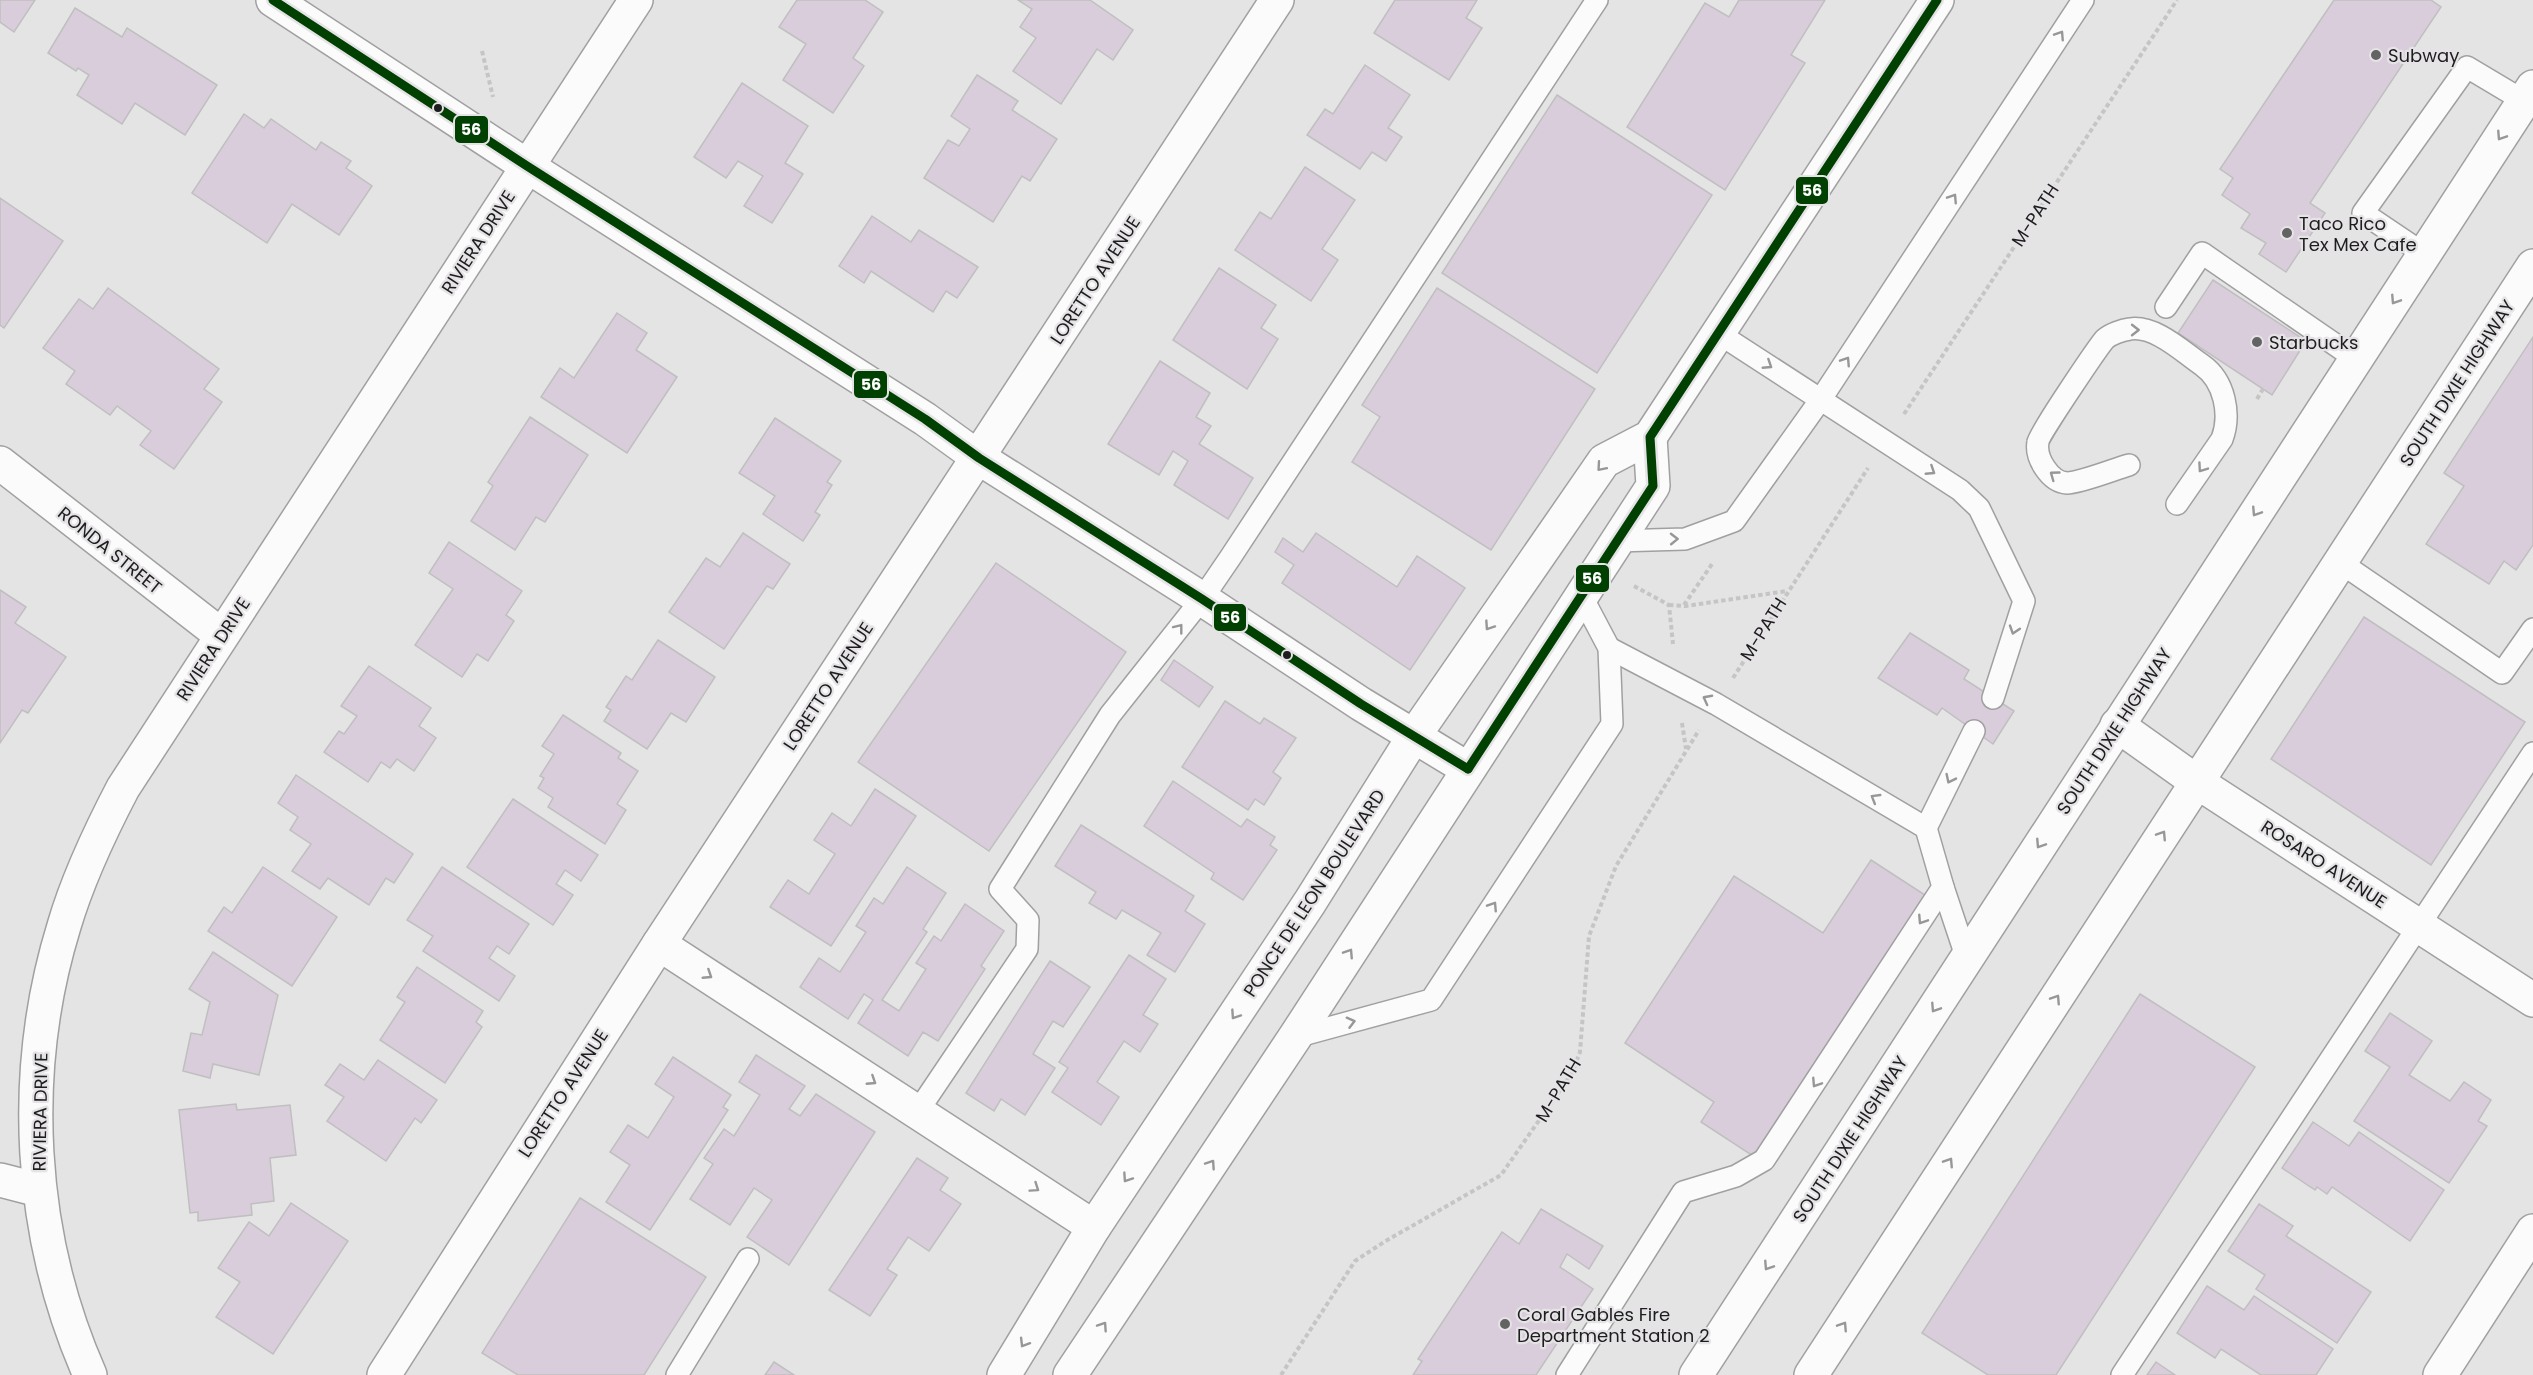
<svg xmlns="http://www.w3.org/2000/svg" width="2533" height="1375" font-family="Poppins,sans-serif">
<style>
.building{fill:#d9cddb;stroke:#c0bfc0;stroke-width:1.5}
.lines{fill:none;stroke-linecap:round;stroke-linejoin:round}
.service-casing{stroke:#a1a0a1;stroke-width:24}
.minor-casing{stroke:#a1a0a1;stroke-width:36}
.tertiary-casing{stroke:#a1a0a1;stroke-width:36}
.trunk-casing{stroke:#a1a0a1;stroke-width:36}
.path{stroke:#c6c5c6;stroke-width:4;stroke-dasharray:4.5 3;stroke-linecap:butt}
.service{stroke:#fbfbfb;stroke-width:21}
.minor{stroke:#fbfbfb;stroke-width:33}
.tertiary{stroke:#fbfbfb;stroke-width:33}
.trunk{stroke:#fbfbfb;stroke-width:33}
.bus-1-casing{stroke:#e5e3e6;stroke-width:14}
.bus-1{stroke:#004000;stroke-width:9}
.oneway{stroke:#989798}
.poi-dot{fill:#646364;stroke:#e5e3e6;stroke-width:2}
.bus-dot{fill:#1e1d1e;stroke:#e5e3e6;stroke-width:2}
.labels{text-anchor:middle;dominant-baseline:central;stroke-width:4.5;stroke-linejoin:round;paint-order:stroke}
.poi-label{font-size:18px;fill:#1e1d1e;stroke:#e5e3e6;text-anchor:start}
.street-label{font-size:18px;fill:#1e1d1e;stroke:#e5e3e6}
.line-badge{stroke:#e5e3e6;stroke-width:2}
.badge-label{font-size:16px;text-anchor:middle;font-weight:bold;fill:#fff}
</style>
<rect width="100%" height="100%" fill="#e5e4e5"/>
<g class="building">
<path d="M0 0H35L14 32 0 22Z"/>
<path d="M797 0H865L883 12 853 58 864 66 833 113 783 80 806 44 779 27Z"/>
<path d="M1018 0H1090L1133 30 1113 60 1097 49 1061 104 1013 71 1036 38 1020 27 1032 9Z"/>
<path d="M1395 0H1477L1466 18 1482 28 1449 80 1374 33Z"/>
<path d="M1739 0H1825L1791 55 1805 63 1725 190 1627 127 1705 3 1729 17Z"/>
<path d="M2334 0H2431L2441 7 2310 203 2325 213 2286 272 2259 254 2266 243 2241 228 2250 214 2222 195 2233 178 2220 169Z"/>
<path d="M75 8 122 37 127 28 217 85 185 135 135 103 122 124 77 95 89 75 78 68 76 71 48 53Z"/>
<path d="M1365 65 1410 95 1388 128 1402 137 1386 161 1372 152 1360 169 1307 135 1325 109 1333 114Z"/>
<path d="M977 75 1018 101 1012 110 1057 139 1030 181 1022 176 993 222 924 178 948 140 959 146 970 129 951 116Z"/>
<path d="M742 83 808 126 785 163 803 174 772 223 744 206 763 176 738 161 726 178 694 157Z"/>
<path d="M1557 95 1712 195 1597 373 1442 273Z"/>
<path d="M244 114 264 128 271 119 316 150 321 142 351 161 346 168 372 186 339 235 292 204 267 243 192 193Z"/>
<path d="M1305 167 1355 200 1322 249 1338 260 1311 301 1235 250 1260 212 1271 219Z"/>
<path d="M0 198 63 241 4 328 0 325Z"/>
<path d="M872 216 911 242 919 230 978 267 957 298 946 291 933 312 871 271 864 283 839 266Z"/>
<path d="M1219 268 1276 305 1261 328 1278 339 1247 389 1173 340Z"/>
<path d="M2213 280 2306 341 2272 395 2178 333Z"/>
<path d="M108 288 219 369 204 389 222 402 174 469 140 445 151 431 117 406 110 415 66 384 75 371 43 348 79 299 93 309Z"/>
<path d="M1437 288 1595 389 1491 550 1352 462 1380 417 1362 405Z"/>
<path d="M617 313 647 333 636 350 677 377 627 453 541 397 560 368 574 378Z"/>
<path d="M2533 337V545L2516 570 2504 561 2489 584 2426 544 2464 486 2444 473Z"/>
<path d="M1160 361 1210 393 1196 417 1211 426 1199 444 1253 478 1228 519 1174 485 1188 461 1173 451 1159 475 1108 444Z"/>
<path d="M530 417 588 455 545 522 536 517 515 550 471 521 493 486 488 482Z"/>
<path d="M775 418 841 461 827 482 832 485 815 512 820 515 803 541 763 514 775 496 739 473Z"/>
<path d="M743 533 790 564 773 589 767 586 724 649 669 612 706 558 720 567Z"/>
<path d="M1316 533 1397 587 1417 556 1465 588 1410 670 1282 583 1294 565 1275 552 1283 538 1303 552Z"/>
<path d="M449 542 522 591 506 615 514 621 488 661 477 654 462 677 415 645 453 589 429 573Z"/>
<path d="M996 563 1126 652 989 851 858 762Z"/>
<path d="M0 590 26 607 15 623 66 657 28 713 22 710 0 743Z"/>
<path d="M2364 617 2525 722 2431 865 2271 759Z"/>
<path d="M1910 633 1969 670 1964 679 2014 711 1993 744 1942 708 1937 715 1878 678Z"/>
<path d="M658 640 715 677 686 722 671 713 647 749 604 721 611 710 606 707 626 676 632 680Z"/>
<path d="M1174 660 1213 687 1199 707 1161 680Z"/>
<path d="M369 666 431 708 419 726 436 738 414 771 397 759 390 768 381 762 368 782 324 752 339 731 344 734 357 716 341 706Z"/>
<path d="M1225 701 1260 724 1264 718 1296 738 1273 772 1281 778 1264 805 1255 799 1248 810 1182 767Z"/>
<path d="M563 715 621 753 618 758 638 771 617 804 626 810 605 844 548 807 553 798 538 788 544 778 540 776 554 754 542 746Z"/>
<path d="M296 775 413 854 394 883 386 878 369 905 328 878 320 889 292 871 311 844 290 830 298 817 278 803Z"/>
<path d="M1173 781 1241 827 1247 819 1275 837 1270 845 1277 850 1243 900 1211 879 1214 873 1144 826Z"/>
<path d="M875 789 916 816 831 946 770 907 788 880 809 894 835 854 814 840 832 813 851 826Z"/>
<path d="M513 799 598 855 581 881 565 870 556 884 573 895 553 925 467 867Z"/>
<path d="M1081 825 1194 896 1185 911 1205 924 1175 972 1147 955 1161 933 1122 910 1116 919 1089 903 1096 892 1055 866Z"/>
<path d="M1871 860 1925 895 1753 1156 1701 1122 1714 1102 1625 1043 1734 876 1823 933Z"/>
<path d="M263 867 337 917 292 986 208 931 224 907 232 913Z"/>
<path d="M442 867 529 924 509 954 497 946 489 958 515 976 499 1001 423 951 433 936 407 920Z"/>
<path d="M907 867 946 893 923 929 927 932 882 1000 899 1011 926 969 916 963 934 936 941 941 965 904 1004 931 981 966 985 969 938 1041 923 1032 908 1056 858 1023 873 1000 864 994 848 1019 800 987 819 958 840 972 866 932 856 926 874 898 883 904Z"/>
<path d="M213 952 278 995 259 1075 213 1064 210 1078 183 1071 191 1033 202 1035 210 1002 189 989Z"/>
<path d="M1129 955 1166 979 1143 1015 1158 1024 1140 1052 1124 1041 1097 1082 1119 1097 1101 1125 1052 1092 1068 1068 1059 1062Z"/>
<path d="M1050 961 1090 987 1063 1027 1053 1021 1033 1054 1055 1068 1025 1115 1001 1099 994 1111 966 1093Z"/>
<path d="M417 967 483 1011 476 1022 482 1027 445 1083 380 1040 405 1002 397 997Z"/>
<path d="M2140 994 2255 1067 2056 1375H1988L1922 1333Z"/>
<path d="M2390 1013 2432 1041 2409 1075 2450 1101 2464 1082 2491 1100 2478 1121 2487 1126 2449 1183 2354 1121 2390 1067 2365 1051Z"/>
<path d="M756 1055 805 1086 789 1109 800 1116 816 1094 875 1132 789 1265 747 1237 772 1200 754 1188 730 1225 690 1199 713 1164 704 1158 724 1129 734 1136 760 1095 739 1082Z"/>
<path d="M673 1057 731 1095 723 1107 728 1110 650 1230 606 1202 630 1165 610 1152 628 1125 648 1138 674 1097 655 1084Z"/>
<path d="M378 1060 437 1100 421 1123 415 1118 386 1161 327 1121 344 1097 325 1085 340 1064 364 1080Z"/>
<path d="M236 1104 237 1110 290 1105 296 1155 270 1158 274 1201 251 1204 252 1215 198 1221V1212L190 1213 179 1110Z"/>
<path d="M2313 1122 2349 1146 2359 1132 2444 1190 2410 1241 2332 1187 2327 1194 2317 1187 2315 1190 2282 1168Z"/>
<path d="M917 1158 948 1178 940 1190 961 1204 929 1251 908 1237 887 1269 897 1275 870 1316 829 1290Z"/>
<path d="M580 1198 706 1277 644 1375H518L482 1353Z"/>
<path d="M291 1203 348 1241 273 1354 216 1317 240 1282 218 1268 249 1222 269 1236Z"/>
<path d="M2259 1204 2293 1226 2286 1236 2371 1292 2337 1343 2256 1289 2265 1275 2228 1251Z"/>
<path d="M1541 1209 1603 1246 1589 1269 1567 1254 1560 1267 1593 1289 1536 1375H1413L1422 1361 1418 1359 1502 1232 1519 1244Z"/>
<path d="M2207 1286 2244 1310 2254 1296 2333 1349 2316 1375H2261L2221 1349 2215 1358 2177 1333Z"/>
<path d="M774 1362 794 1375H765Z"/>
<path d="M2156 1362 2175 1375H2147Z"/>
</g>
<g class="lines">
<defs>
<g id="service">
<path d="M2424 254 2363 213 2467 67 2524 101"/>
<path d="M2166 307 2202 253 2356 359"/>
<path d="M1718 333 1960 490 1979 508 2024 601 1993 698"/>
<path d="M2129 465C2115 469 2080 483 2067 483 2050 482 2035 458 2038 442 2039 434 2098 347 2105 339 2111 334 2122 330 2130 329 2155 325 2183 352 2202 365 2225 381 2231 415 2222 439L2177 504"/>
<path d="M1616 541 1685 539 1734 521 1821 399 2083 0"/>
<path d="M2341 563 2502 673 2533 629"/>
<path d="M1926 828 1974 731"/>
<path d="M1943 887 1967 959"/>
<path d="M1295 1037 1431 1000 1612 724 1609 648 1581 595"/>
<path d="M918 1111 1027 949 1028 920 1000 889 1110 715 1202 599 1230 558 1597 0"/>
<path d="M677 1375 748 1259"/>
<path d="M1567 1375 1683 1192 1736 1176 1764 1160 1943 887 1926 828 1716 704 1609 648"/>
<path d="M2122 1375 2533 753"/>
</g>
<g id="minor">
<path d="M273 0 527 166 925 419 979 458 1202 599 1361 704 1468 769"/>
<path d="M0 463 221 635"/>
<path d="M2117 725 2197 782 2533 1000"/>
<path d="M659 944 1094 1227"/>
<path d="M0 1180 39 1190"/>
<path d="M384 1375 659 944 1277 0"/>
<path d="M2440 1375 2533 1231"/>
</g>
<g id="tertiary">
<path d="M90 1375C28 1235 19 1072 64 926 78 878 100 832 123 788L636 0"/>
<path d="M1004 1375 1094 1227 1310 902 1414 736 1604 461 1650 437 1937 0"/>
<path d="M1070 1375 1295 1037 1653 486 1650 437"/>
</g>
<g id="trunk">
<path d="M1696 1375 2533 87"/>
<path d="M1811 1375 2533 266"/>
</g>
</defs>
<use href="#service" class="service-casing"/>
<use href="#minor" class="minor-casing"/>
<use href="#tertiary" class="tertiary-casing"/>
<use href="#trunk" class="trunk-casing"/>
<g class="path">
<path d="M482 51 493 97"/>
<path d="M2257 399 2263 389"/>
<path d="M1904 414 2177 0"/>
<path d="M1634 586 1669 605 1673 644"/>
<path d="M1669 605 1686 606 1787 591"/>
<path d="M1684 605 1712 564"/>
<path d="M1733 678 1868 468"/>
<path d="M1682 723 1686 749"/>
<path d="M1281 1375 1355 1261 1384 1242 1501 1175 1572 1073 1580 1052 1589 936 1616 866 1699 730"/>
</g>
<use href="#service" class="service"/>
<use href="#minor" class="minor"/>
<use href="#tertiary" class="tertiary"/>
<use href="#trunk" class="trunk"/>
<defs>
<g id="bus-1">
<path d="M273 0 527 166 925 419 979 458 1202 599 1361 704 1468 769"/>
<path d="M1468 769 1653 486 1650 437 1937 0"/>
</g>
</defs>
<use href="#bus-1" class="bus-1-casing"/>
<use href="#bus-1" class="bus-1"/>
</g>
<defs><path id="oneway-chevron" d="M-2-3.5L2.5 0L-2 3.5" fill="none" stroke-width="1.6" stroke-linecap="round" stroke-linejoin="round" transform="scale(1.5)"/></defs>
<g class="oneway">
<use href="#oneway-chevron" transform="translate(2060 35) rotate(-57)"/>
<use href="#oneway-chevron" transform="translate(2501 136) rotate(123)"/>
<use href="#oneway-chevron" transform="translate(1953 198) rotate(-57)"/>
<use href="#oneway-chevron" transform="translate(2395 300) rotate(123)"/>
<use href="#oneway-chevron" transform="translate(2135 330)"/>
<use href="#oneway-chevron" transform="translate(1846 361) rotate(-57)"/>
<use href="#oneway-chevron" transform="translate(1768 365) rotate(33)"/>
<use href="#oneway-chevron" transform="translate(1601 467) rotate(131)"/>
<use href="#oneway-chevron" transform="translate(2202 468) rotate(125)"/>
<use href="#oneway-chevron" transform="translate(1931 471) rotate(33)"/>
<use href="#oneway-chevron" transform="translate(2054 475) rotate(-144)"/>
<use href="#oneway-chevron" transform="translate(2256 512) rotate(123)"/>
<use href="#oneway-chevron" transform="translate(1674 539) rotate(-1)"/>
<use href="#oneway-chevron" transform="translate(1489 626) rotate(124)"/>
<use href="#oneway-chevron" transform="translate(1179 628) rotate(-52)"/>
<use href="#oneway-chevron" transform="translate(2014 630) rotate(108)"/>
<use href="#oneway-chevron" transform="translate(1707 699) rotate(-152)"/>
<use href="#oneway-chevron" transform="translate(1950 779) rotate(116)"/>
<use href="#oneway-chevron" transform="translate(1875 798) rotate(-149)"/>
<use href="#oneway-chevron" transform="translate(2162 835) rotate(-57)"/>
<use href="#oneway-chevron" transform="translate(2040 844) rotate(123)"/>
<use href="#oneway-chevron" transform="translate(1493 906) rotate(-57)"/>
<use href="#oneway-chevron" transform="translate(1922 920) rotate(123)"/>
<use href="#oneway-chevron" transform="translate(1349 953) rotate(-57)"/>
<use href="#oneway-chevron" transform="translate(708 975) rotate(33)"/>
<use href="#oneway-chevron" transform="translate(2056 999) rotate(-57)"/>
<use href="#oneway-chevron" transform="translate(1935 1008) rotate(123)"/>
<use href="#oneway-chevron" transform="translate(1235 1015) rotate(124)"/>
<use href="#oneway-chevron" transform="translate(1351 1022) rotate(-15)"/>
<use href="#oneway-chevron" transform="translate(872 1081) rotate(33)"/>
<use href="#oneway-chevron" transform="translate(1816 1083) rotate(123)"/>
<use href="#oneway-chevron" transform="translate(1949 1162) rotate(-57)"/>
<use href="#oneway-chevron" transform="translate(1211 1164) rotate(-56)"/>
<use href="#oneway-chevron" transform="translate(1127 1178) rotate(124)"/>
<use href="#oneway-chevron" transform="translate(1035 1188) rotate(34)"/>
<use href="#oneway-chevron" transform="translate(1768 1266) rotate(123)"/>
<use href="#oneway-chevron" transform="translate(1103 1326) rotate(-56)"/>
<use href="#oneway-chevron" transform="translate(1843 1326) rotate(-57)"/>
<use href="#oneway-chevron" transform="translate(1024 1343) rotate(121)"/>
</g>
<g class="poi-dot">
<circle cx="2376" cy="55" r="6"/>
<circle cx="2287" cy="233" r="6"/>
<circle cx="2257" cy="342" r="6"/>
<circle cx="1505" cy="1324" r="6"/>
</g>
<g class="bus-dot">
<circle cx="438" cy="108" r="5"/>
<circle cx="1287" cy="655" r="5"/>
</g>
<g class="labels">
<g class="poi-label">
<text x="2388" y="55">Subway</text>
<text x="2299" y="223">Taco Rico<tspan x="2299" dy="21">Tex Mex Cafe</tspan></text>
<text x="2269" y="342">Starbucks</text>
<text x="1517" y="1314">Coral Gables Fire<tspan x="1517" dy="21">Department Station 2</tspan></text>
</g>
<g class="street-label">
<text transform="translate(2035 215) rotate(-57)">M-PATH</text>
<text transform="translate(478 242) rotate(-57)">RIVIERA DRIVE</text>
<text transform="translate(1095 280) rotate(-57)">LORETTO AVENUE</text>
<text transform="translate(2457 383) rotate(-57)">SOUTH DIXIE HIGHWAY</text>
<text transform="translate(110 550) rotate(39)">RONDA STREET</text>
<text transform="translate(1763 629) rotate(-58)">M-PATH</text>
<text transform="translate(213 649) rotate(-57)">RIVIERA DRIVE</text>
<text transform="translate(828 686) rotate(-57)">LORETTO AVENUE</text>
<text transform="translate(2114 731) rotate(-57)">SOUTH DIXIE HIGHWAY</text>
<text transform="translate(2324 864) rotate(33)">ROSARO AVENUE</text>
<text transform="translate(1314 893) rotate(-57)">PONCE DE LEON BOULEVARD</text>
<text transform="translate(1558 1090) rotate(-59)">M-PATH</text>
<text transform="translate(563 1093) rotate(-57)">LORETTO AVENUE</text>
<text transform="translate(40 1112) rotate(-89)">RIVIERA DRIVE</text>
<text transform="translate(1850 1139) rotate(-57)">SOUTH DIXIE HIGHWAY</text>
</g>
</g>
<g class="line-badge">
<rect x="454" y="115" width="35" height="29" rx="6" fill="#004000"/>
<rect x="1795" y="176" width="34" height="29" rx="6" fill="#004000"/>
<rect x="853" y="370" width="35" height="29" rx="6" fill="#004000"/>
<rect x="1575" y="564" width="35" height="29" rx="6" fill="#004000"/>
<rect x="1213" y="603" width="34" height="29" rx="6" fill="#004000"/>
</g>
<g class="badge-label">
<text x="471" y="135">56</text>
<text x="1812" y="196">56</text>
<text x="871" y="390">56</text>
<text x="1592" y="584">56</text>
<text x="1230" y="623">56</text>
</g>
</svg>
